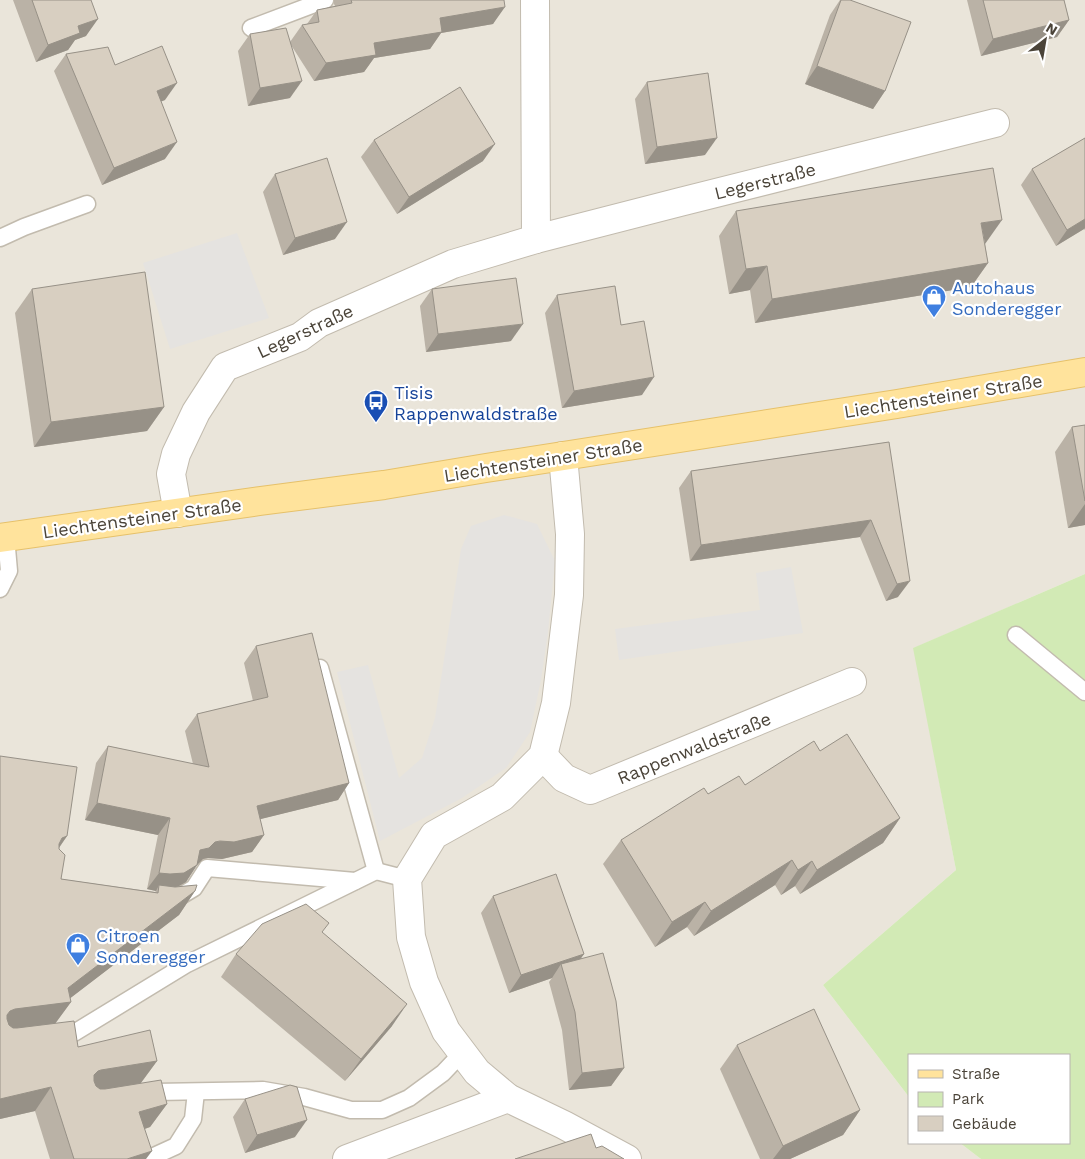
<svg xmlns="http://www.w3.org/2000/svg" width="1085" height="1159" font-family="'Work Sans',sans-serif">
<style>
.residential{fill:#eae5da}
.green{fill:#d2eab5}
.parking{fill:#e5e3e0}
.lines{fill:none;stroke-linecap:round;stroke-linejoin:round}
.service-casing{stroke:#c2bbae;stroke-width:19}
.minor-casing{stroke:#c2bbae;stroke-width:30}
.primary-casing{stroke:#e6c16a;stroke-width:30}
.service{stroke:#fff;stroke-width:16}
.minor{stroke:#fff;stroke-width:28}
.primary{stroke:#ffe39c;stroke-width:28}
.wall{fill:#bab2a6}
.shaded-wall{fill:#979187}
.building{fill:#d8cfc1;stroke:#979187}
.labels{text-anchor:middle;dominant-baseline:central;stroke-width:4.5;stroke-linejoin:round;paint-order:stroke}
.street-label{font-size:18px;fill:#4b4439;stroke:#fff}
.shop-label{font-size:18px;fill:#366cbe;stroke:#fff;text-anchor:start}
.transit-label{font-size:18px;fill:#164399;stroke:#fff;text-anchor:start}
</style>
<rect width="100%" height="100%" fill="#f6f3ec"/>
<path class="residential" d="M0 0H1085V574L914 648 956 870 823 985 909 1097V1143H960L981 1159H0Z"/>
<path class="green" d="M1085 574V1159H981L960 1143H1069V1055H909V1097L823 985 956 870 913 648Z"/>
<g class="parking">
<path d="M237 233 269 318 170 349 143 263Z"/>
<path d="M504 515 537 524 555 561 548 632 541 680 530 732 506 768 462 798 380 841 337 672 368 665 399 778 422 758 435 718 461 549 471 526Z"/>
<path d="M791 567 803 633 619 660 615 629 760 610 756 573Z"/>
</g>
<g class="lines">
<defs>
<g id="service">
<path d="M251 28 325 0"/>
<path d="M0 238 24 227 87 204"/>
<path d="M0 589 9 571 6 537"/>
<path d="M1016 635 1085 692"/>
<path d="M320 668 376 871"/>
<path d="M179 897 194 888 207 868 355 881"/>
<path d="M54 1035 74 1033 187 964 376 871 407 879"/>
<path d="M144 1094 155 1092 263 1090 304 1097 351 1110H382L409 1098 443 1073 462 1053"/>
<path d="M152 1157 176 1146 193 1119 196 1092"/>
</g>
<g id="minor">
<path d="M536 239 680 202 995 123"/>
<path d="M563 456 570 534 569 595 556 703 543 756 502 797 434 835 407 879 411 937 424 982 446 1031 477 1072 508 1098 564 1125 627 1159"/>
<path d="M178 513 171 474 176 454 196 412 225 367 300 337 319 323 453 264 536 239 535 0"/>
<path d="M543 756 564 778 590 790 852 682"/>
<path d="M347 1159 508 1098"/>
</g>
<path id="primary" d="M0 538 260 501 384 485 486 468 897 404 1085 372"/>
</defs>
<use href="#service" class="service-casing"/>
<use href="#minor" class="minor-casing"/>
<use href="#primary" class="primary-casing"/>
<use href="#service" class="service"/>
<use href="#minor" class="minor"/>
<use href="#primary" class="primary"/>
</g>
<g class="wall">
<path d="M13 0H91L86 36 75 40 68 50 36 62Z"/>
<path d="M334 0H504L493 24 441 33 430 49 374 58 364 72 314 81 291 45 290 98 248 106 238 51 250 34 290 42 302 25 307 24 317 10 335 6 334 4Z"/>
<path d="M840 0H850L885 91 873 109 805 84 830 15Z"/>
<path d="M967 0H1064L1069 20 1057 37 981 56Z"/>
<path d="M66 54 115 65 165 100 161 101 165 159 102 185 54 71Z"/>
<path d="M647 82 705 155 645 164 635 99Z"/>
<path d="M1085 138V230L1084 229 1056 246 1021 185 1032 169Z"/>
<path d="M374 140 483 161 397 214 361 157Z"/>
<path d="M275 174 335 239 283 255 263 192Z"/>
<path d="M736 211 985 244 988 263 971 287 755 323 750 290 729 294 719 236Z"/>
<path d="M32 289 164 407 147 431 34 447 15 313Z"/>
<path d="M432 289 511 341 426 352 420 306Z"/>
<path d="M557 295 621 325 642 395 562 408 545 313Z"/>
<path d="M1085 425V525L1068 528 1055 452 1072 427Z"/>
<path d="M889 442 898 597 886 601 860 537 690 561 679 488 691 471Z"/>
<path d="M256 646 349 783 338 800 260 819 264 835 252 852 222 859 208 858 203 859 197 865 186 882 177 887 195 891 179 915 70 998 71 1002 55 1024 78 1047 157 1061 141 1083 167 1104 150 1127 145 1129 146 1159H50L35 1111 0 1119V756L67 836 59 848 61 879 155 892 156 891 147 889 158 835 85 820 96 763 108 746 193 764 185 731 197 714 253 701 244 663Z"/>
<path d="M820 751 900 818 883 843 800 894 795 886 781 895 775 885 694 936 687 927 655 947 603 864 621 840 708 794 745 785Z"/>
<path d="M493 896 584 954 580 959 624 1068 611 1086 569 1090 562 1030 549 982 552 978 509 993 481 913Z"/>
<path d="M322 932 392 1026 345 1081 221 977 236 954Z"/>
<path d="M737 1045 860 1110 843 1135 790 1159H760L720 1069Z"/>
<path d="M245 1099 295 1137 245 1153 233 1117Z"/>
</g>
<g class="shaded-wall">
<path d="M505 7 493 24 441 33 430 49 374 58 364 72 314 81 326 63 374 43 440 18Z"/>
<path d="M98 19 86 36 75 40 68 50 36 62 48 45 78 26Z"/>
<path d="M1069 20 1057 37 981 56 993 39Z"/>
<path d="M817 66 885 91 873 109 805 84Z"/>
<path d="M302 81 290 98 248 106 260 88Z"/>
<path d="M177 83 165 100 145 108 157 91Z"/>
<path d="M717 138 705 155 645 164 657 147Z"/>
<path d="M177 142 165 159 102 185 114 168Z"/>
<path d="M495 144 483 161 397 214 409 197Z"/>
<path d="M1085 219V228L1084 229 1056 246 1067 230Z"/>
<path d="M1002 220 985 244 981 223Z"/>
<path d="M347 222 335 239 283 255 295 238Z"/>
<path d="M988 263 971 287 755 323 772 299Z"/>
<path d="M767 266 750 290 729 294 746 269Z"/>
<path d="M523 324 511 341 426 352 438 334Z"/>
<path d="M654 377 642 395 562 408 574 391Z"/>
<path d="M164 407 147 431 34 447 51 422Z"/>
<path d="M1085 504V525L1068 528Z"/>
<path d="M871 520 860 537 690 561 701 545Z"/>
<path d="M910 581 898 597 886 601 897 584Z"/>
<path d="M349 783 338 800 245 823 257 806Z"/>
<path d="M97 803 170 818 158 835 85 820Z"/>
<path d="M900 818 883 843 800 894 817 870Z"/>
<path d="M264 835 252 852 222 859 208 858 203 859 197 865 186 882 172 890 159 885 156 891 147 889 159 873 215 842Z"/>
<path d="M67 836 51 859 62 838Z"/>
<path d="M792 860 775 885 694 936 711 911Z"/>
<path d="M812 861 795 886 781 895 798 870Z"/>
<path d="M195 891 179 915 64 1003 71 1002 54 1025 0 1032V1025L10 1011 68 988Z"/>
<path d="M705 902 687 927 655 947 672 922Z"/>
<path d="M584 954 572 971 561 964 552 978 509 993 521 975Z"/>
<path d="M407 1004 392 1026 345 1081 361 1059Z"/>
<path d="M157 1061 140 1084 85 1093 94 1075 98 1071 101 1070Z"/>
<path d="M624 1068 611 1086 569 1090 582 1073Z"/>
<path d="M51 1087 35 1111 0 1119V1099Z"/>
<path d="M167 1104 150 1127 123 1136 139 1112Z"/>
<path d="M860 1110 843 1135 790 1159H773L783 1146Z"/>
<path d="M307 1120 295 1137 245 1153 257 1135Z"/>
<path d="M152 1151 146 1159H127Z"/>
</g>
<g class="building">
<path d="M32 0H91L98 19 78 26 80 33 48 45Z"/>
<path d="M351 0H504L505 7 440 18 442 32 374 43 376 55 326 63 302 25 319 22 317 10 352 3Z"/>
<path d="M841 0H850L911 22 885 91 817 66Z"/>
<path d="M983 0H1064L1069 20 993 39Z"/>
<path d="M286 28 302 81 260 88 250 34Z"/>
<path d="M162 46 177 83 157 91 177 142 114 168 66 54 108 47 115 65Z"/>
<path d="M708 73 717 138 657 147 647 82Z"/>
<path d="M460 87 495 144 409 197 374 140Z"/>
<path d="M1085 138V219L1067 230 1032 169Z"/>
<path d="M327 158 347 222 295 238 275 174Z"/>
<path d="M993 168 1002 220 981 223 988 263 772 299 767 266 746 269 736 211Z"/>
<path d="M145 272 164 407 51 422 32 289Z"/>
<path d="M516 278 523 324 438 334 432 289Z"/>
<path d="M615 286 621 325 644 321 654 377 574 391 557 295Z"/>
<path d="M1085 425V501L1072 427Z"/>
<path d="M889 442 910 581 897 584 871 520 701 545 691 471Z"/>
<path d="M312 633 349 783 257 806 264 835 234 842 220 841 215 842 209 848 200 850 197 865 184 873 170 874 159 873 170 818 97 803 108 746 209 767 197 714 268 697 256 646Z"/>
<path d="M847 734 900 818 817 870 812 861 798 870 792 860 711 911 705 902 672 922 621 840 704 788 708 794 739 776 745 785 814 741 820 751Z"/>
<path d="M0 756 77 767 67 836 62 838 59 844V849L65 855 61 879 158 893 159 885 175 887 197 885 195 891 68 988 71 1002 15 1009 10 1011 7 1015V1019L9 1025 13 1028H17L74 1021 78 1047 150 1030 157 1061 101 1070 98 1071 94 1075V1081L96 1086 100 1089H105L161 1080 167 1104 139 1112 152 1151 127 1159H74L51 1087 0 1099Z"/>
<path d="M556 874 584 954 521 975 493 896Z"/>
<path d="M306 904 329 923 322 932 407 1004 361 1059 236 954 262 924Z"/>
<path d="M603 953 616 1001 624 1068 582 1073 575 1012 561 964Z"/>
<path d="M814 1009 860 1110 783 1146 737 1045Z"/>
<path d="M290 1085 297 1087 307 1120 257 1135 245 1099Z"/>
<path d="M591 1134 596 1148 602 1146 624 1159H515Z"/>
</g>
<defs>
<symbol id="shop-pin" viewBox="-11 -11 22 30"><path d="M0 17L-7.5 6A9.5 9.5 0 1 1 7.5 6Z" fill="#3f7fe0" stroke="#fff"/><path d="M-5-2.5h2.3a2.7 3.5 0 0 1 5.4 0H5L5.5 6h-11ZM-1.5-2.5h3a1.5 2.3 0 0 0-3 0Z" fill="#fff"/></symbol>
<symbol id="bus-pin" viewBox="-11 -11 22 30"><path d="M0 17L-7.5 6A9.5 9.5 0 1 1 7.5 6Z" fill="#1a4fb4" stroke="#fff"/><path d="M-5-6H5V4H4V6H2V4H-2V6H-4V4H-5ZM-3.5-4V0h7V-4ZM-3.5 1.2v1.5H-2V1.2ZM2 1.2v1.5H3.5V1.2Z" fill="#fff"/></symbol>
</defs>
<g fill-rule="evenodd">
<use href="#shop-pin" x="920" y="283" width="28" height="38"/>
<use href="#bus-pin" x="362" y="388" width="28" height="38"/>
<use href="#shop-pin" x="64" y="931" width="28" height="38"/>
</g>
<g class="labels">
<g class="street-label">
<text transform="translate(765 181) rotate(-14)">Legerstraße</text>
<text transform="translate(305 331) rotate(-25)">Legerstraße</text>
<text transform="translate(943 396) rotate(-9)">Liechtensteiner Straße</text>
<text transform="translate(543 460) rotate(-9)">Liechtensteiner Straße</text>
<text transform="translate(142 518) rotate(-8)">Liechtensteiner Straße</text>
<text transform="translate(694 748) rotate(-22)">Rappenwaldstraße</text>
</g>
<g class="shop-label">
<text x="952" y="287">Autohaus<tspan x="952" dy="21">Sonderegger</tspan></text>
<text x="96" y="935">Citroen<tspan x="96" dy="21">Sonderegger</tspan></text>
</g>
<g class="transit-label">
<text x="394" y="392">Tisis<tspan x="394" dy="21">Rappenwaldstraße</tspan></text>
</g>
</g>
<rect x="908" y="1054" width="162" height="90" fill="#ffffff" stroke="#b7b4b0"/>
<rect x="918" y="1070" width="25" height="8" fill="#ffe39c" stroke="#b7b4b0"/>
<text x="952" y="1079" font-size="15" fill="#4b4439">Straße</text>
<rect x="918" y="1092" width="25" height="15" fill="#d2eab5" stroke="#b7b4b0"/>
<text x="952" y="1104" font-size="15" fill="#4b4439">Park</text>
<rect x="918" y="1116" width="25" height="15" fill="#d8cfc1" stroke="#b7b4b0"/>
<text x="952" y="1129" font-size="15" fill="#4b4439">Gebäude</text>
<g transform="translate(1045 40) rotate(31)" stroke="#ffffff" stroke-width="4" paint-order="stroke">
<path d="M0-4L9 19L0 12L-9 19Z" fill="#4b4439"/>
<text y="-8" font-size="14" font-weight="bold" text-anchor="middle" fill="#4b4439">N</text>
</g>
</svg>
